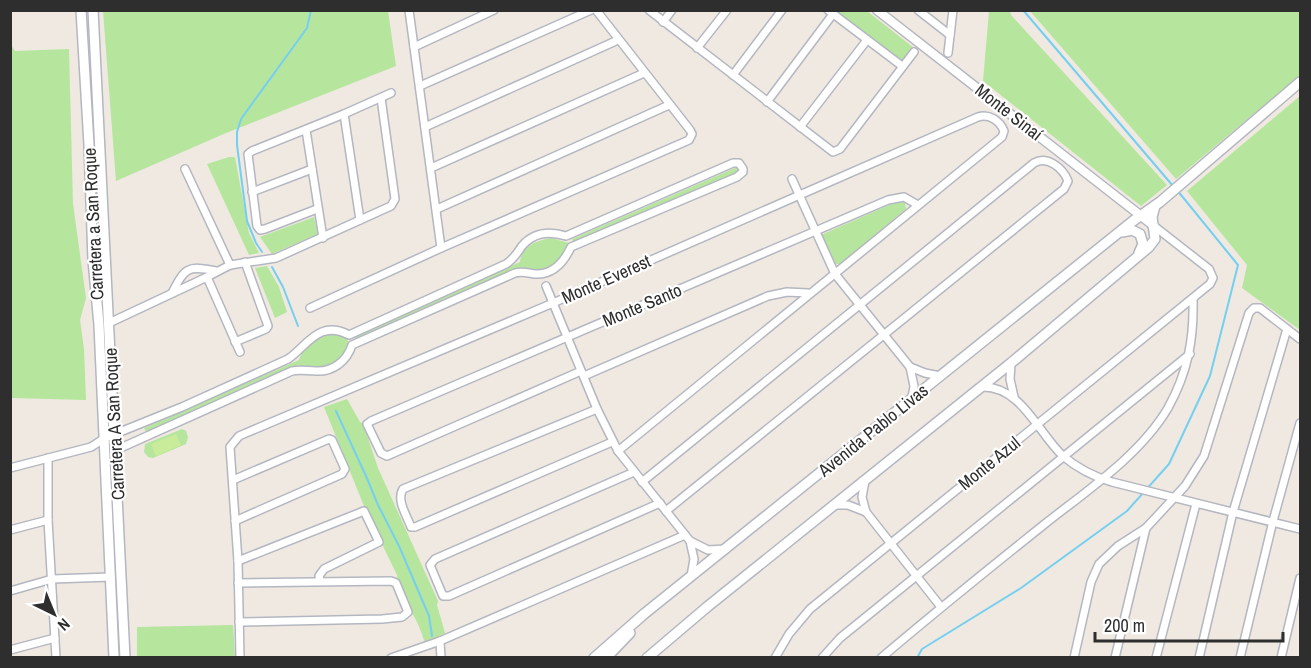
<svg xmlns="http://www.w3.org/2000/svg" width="1311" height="668" font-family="'Archivo Narrow',sans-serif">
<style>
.green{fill:#b6e59e}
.pitch{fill:#c9ec9a}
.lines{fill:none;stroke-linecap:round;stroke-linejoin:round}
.stream{stroke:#75cff0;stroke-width:2}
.minor-casing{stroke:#b4b7c1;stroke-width:10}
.tertiary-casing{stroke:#b4b7c1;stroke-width:11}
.secondary-casing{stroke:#b4b7c1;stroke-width:12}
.minor{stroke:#fff;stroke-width:7}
.tertiary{stroke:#fff;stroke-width:8}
.secondary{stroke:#fff;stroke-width:9}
.labels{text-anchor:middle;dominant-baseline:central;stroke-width:4.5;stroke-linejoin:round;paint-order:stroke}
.street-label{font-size:18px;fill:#2e2e2e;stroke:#fff}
</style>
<rect width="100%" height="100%" fill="#efe9e1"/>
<g class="green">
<path d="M103 11H388L396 66 226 133 116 181Z"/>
<path d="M834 11H867L914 48 901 61Z"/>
<path d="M989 11H1010L1011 15 1167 185 1141 206 983 81Z"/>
<path d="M1030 11H1300V75L1176 179Z"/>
<path d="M11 45 15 51 69 49 73 204 86 298 80 320 84 349 86 400 11 398Z"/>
<path d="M1300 96V330L1242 288 1247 265 1187 191Z"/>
<path d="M229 157H235L249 233 259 253 249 255 207 164Z"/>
<path d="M735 168H740L741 172 573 243 572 239Z"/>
<path d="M905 202 906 209 840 264H835L821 235 891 204Z"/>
<path d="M314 217 318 234 272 254 260 237Z"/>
<path d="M551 238 569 243C567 256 550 274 537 272 532 272 526 269 522 267L355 340 356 335 520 262C521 246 538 240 551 238Z"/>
<path d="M267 266 279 287 287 312 275 318 255 268Z"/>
<path d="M338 334 345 336 350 345C342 366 319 373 299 365L146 432 144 428 299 360C304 344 320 334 338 334Z"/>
<path d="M347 399 360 422 363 423 378 468 438 601 437 605 445 633 425 643C422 635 420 627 416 620 409 606 397 592 397 575L366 511 324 407Z"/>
<path d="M182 429 186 431 188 437 186 444 153 458 148 457 144 452 145 444Z"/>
<path d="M233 625 235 657H137V627Z"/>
</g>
<path class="pitch" d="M176 434 181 445 156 456 151 444Z"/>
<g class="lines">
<g class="stream">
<path d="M1023 10 1173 186"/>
<path d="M262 252 256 243 247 221 237 145V132L241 119 307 28 311 10"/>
<path d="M272 267 283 287 298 326"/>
<path d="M336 411 366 476 378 505 399 546 429 616 432 636"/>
<path d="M917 658 922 649 1021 588 1127 511 1169 464 1210 376 1238 265 1177 190"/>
</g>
<defs>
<g id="minor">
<path d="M409 10 441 248"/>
<path d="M649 10 833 152 840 149 914 52"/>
<path d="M828 10 902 66"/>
<path d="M918 10 950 35"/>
<path d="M663 22 672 10"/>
<path d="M414 47 494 10"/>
<path d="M697 48 727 10"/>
<path d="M948 53 953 10"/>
<path d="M733 75 782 10"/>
<path d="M420 86 591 10"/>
<path d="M767 102 833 14"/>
<path d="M344 114 360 220"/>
<path d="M425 127 618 40"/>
<path d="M800 127 867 40"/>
<path d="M306 130 323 238"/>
<path d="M431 168 644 73"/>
<path d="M185 169 230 265"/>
<path d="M792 179 835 274 910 367 914 386 912 398"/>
<path d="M252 192 312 169"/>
<path d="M317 209 265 229 260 230 257 226 248 154 252 151 344 114 391 93"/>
<path d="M437 209 669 105"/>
<path d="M207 277 240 352"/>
<path d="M546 286 597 409 618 451 690 541 708 550 726 549"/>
<path d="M172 293C185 268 187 265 216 271"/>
<path d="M310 308 441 248 689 140 692 134 690 130 596 10"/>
<path d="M109 323 207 277 230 265 276 258 391 206 395 199 381 98"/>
<path d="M235 342 266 329 268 326 245 262"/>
<path d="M1011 363 1010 379 1014 397"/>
<path d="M910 367 925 373 940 376"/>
<path d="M581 371 387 456 381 453 367 424 371 421 888 200 904 197 918 205"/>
<path d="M584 376 768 296 787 292 808 293"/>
<path d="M981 387C1021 385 1038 433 1063 456 1077 468 1095 477 1112 482L1300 529"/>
<path d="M597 409 403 489C396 500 407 516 411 527H415L612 442"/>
<path d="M48 458V520L56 658"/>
<path d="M10 468 91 447 105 438 182 407 288 359C307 346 319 319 349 335L506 264C514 259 517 253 522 246 534 232 549 231 566 236L733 163H739L743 169V172L737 177 571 247C564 262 553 275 535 274 528 273 522 271 515 273L352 345C347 361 333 372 316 371 307 371 300 369 292 371L116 450"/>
<path d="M634 472 435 559 430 565 443 596H449L660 503"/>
<path d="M233 480 329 439 332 440 345 469 342 474 235 521"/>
<path d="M865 481 862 497 866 512 941 607"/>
<path d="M642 482 1034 163C1047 155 1063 168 1068 181L1064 189 666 511"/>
<path d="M834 505H848L866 512"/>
<path d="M10 530 48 520"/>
<path d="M690 541 694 559 691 576"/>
<path d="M238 561 364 511 379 542 324 569 319 576 320 581"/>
<path d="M238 583 391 581 396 583 408 612 402 617 382 619 239 622"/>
<path d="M10 591 52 579 111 577"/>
<path d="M440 641 441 658"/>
<path d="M10 650 55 638"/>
<path d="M240 658 238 561 230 447 239 436 553 303 978 117C989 113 1000 121 1004 131L1002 137 618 451"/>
<path d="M391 658 440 641 685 535"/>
<path d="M775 658 789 634 810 609 1210 284 1213 278 1209 269 1154 226"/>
<path d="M822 658 840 638 1190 354"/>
<path d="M881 658C935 612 991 567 1046 523 1088 490 1141 454 1168 408 1188 372 1194 339 1193 299"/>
<path d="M1074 658 1091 582 1099 564 1118 546 1146 528 1185 486 1204 456 1249 313 1254 308H1260L1300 339"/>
<path d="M1115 658 1146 528"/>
<path d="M1156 658 1196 504"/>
<path d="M1199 658 1233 512 1287 329"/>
<path d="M1240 658 1273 521 1300 423"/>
<path d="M1281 658 1300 578"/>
</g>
<path id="tertiary" d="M877 10 1154 226"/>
<g id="secondary">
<path d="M81 10 89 145 93 260 99 325 114 658"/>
<path d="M93 10 125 658"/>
<path d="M1122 232 1132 230 1140 234 1143 244 1139 253"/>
<path d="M594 658 644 614 1133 221 1160 202 1300 82"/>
<path d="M606 658 630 633"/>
<path d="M647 658 707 607 1011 363 1149 247 1155 239 1152 217 1155 206"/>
</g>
</defs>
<use href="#minor" class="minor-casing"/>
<use href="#tertiary" class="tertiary-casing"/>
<use href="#secondary" class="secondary-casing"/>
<use href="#minor" class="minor"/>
<use href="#tertiary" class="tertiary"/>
<use href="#secondary" class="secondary"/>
</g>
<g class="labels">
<g class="street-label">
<text transform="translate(1009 112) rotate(38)">Monte Sinaí</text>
<text transform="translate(93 224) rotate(-93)">Carretera a San Roque</text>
<text transform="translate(606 279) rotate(-24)">Monte Everest</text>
<text transform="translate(642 305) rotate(-23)">Monte Santo</text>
<text transform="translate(114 424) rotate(-93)">Carretera A San Roque</text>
<text transform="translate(873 430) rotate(-39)">Avenida Pablo Livas</text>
<text transform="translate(989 463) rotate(-39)">Monte Azul</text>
</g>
</g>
<rect width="1311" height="668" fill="none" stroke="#2e2e2e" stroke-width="24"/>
<g transform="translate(54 614) rotate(137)" stroke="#ffffff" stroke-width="4.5" paint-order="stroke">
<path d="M0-4.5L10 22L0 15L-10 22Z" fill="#2e2e2e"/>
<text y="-9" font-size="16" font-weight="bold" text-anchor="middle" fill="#2e2e2e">N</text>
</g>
<path d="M1095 632v9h188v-9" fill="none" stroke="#2e2e2e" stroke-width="3"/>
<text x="1104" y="632" font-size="18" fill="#2e2e2e" stroke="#ffffff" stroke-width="4.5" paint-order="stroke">200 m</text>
</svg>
